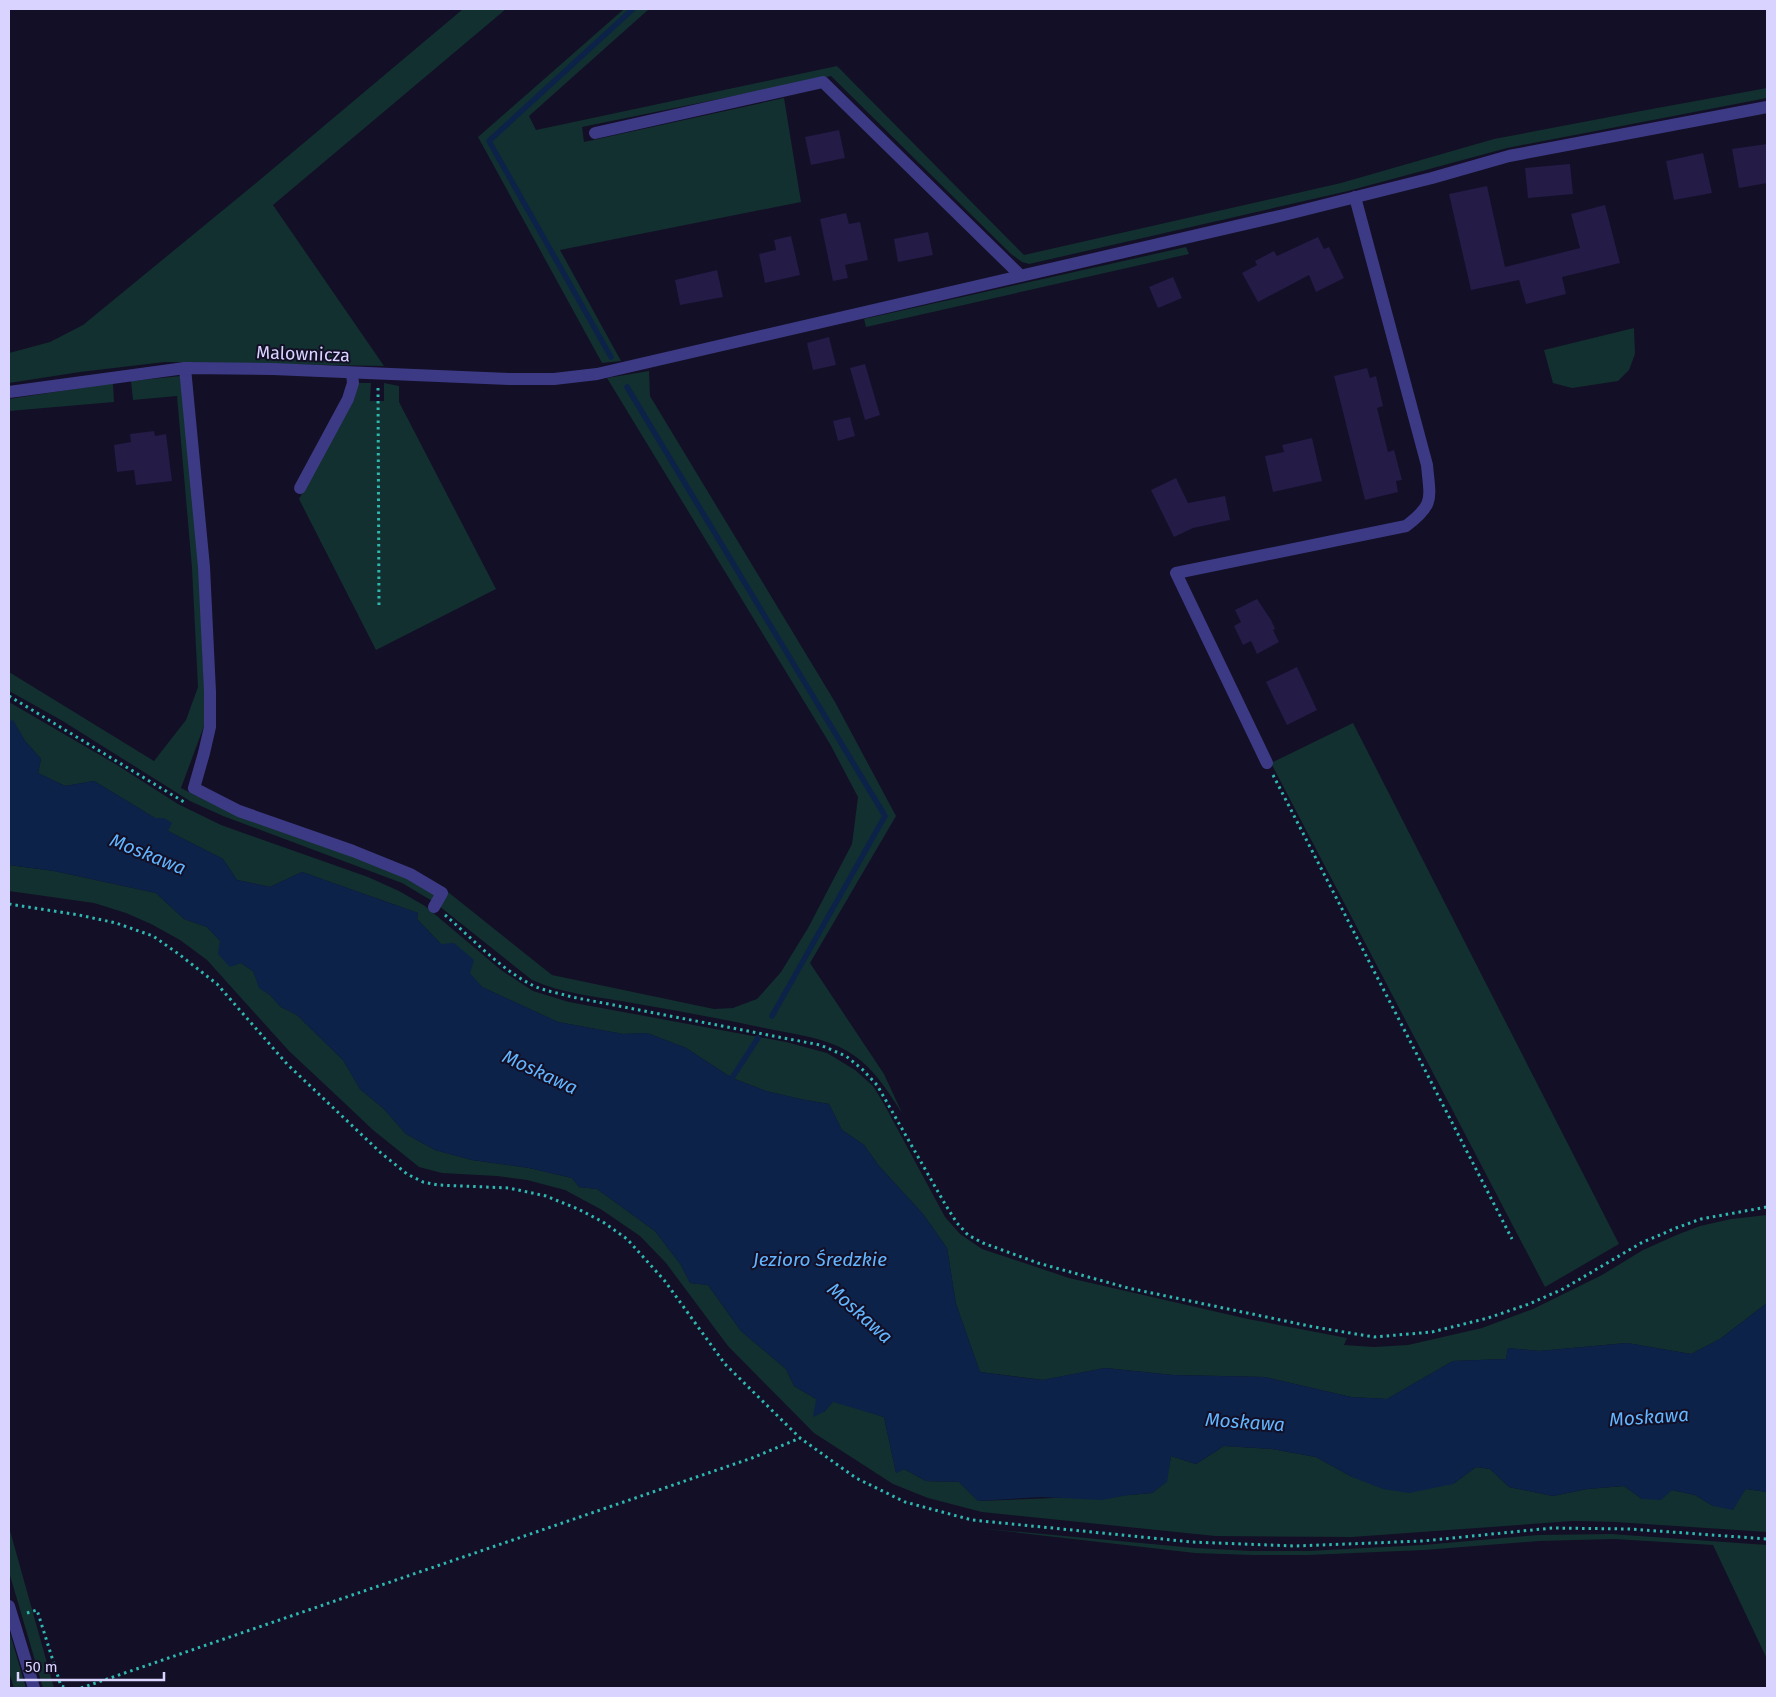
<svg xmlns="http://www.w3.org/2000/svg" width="1776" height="1697" font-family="'Fira Sans',sans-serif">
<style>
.green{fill:#12302f}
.water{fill:#0c2248}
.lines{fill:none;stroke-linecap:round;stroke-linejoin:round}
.stream{stroke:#0c2248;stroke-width:5.5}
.building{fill:#241b47}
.path{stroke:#2fb8b0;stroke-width:3;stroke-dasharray:2.5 4;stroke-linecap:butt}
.minor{stroke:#3d3a85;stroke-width:12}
.labels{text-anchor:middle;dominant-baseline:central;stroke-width:4;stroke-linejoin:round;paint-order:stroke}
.street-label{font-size:18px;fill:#d9d4ff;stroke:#130f26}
.water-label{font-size:19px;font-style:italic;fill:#62b6ff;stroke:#130f26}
</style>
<rect width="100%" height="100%" fill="#130f26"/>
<g class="green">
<path d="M463 9H506L273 205 384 366 165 362 80 372 9 383V353L50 342 83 325 250 188Z"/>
<path d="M624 9H649L529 116 536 130 837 66 1024 255 1341 183 1494 139 1641 111 1767 88V98L1507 148 1348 191 1029 264 1022 262 1011 254 831 76 582 127 584 142 784 98 801 202 560 250 621 361 602 363 478 137Z"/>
<path d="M1186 247 1189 254 866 327 864 319Z"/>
<path d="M1634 328 1635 354 1629 370 1618 381 1572 388 1553 383 1544 350Z"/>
<path d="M649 371 650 396 835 702 896 816 810 963 884 1074 902 1113C886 1089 873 1066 847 1051 825 1038 799 1035 774 1030 727 1020 680 1011 632 1003 599 997 563 994 532 980L434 902 402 883 223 816 190 801 61 720 9 691V672L154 761 186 720 198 687 192 568 177 396 133 400 131 381 181 376 199 568 204 688V726L181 788 193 794 448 892 552 975 714 1009 733 1008 757 999 781 972 808 928 852 844 858 797 830 744 607 378Z"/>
<path d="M113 383 114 402 9 411V399Z"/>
<path d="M358 383H371L370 401H384V383L399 386V402L496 589 376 650 299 499 354 400Z"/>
<path d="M9 702 117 765 178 804 221 825 368 877 399 891 425 906 501 970 533 991 569 1002 786 1042 827 1053 855 1070 873 1086 884 1104 945 1217 960 1234 982 1249 1069 1278 1104 1286 1248 1319 1347 1338 1344 1345 1374 1347 1408 1345 1482 1328 1533 1309 1602 1275 1643 1250 1679 1234 1700 1226 1731 1219 1767 1215V1303L1720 1339 1691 1354 1627 1343 1539 1351 1508 1348 1506 1359 1453 1361 1387 1399 1351 1397 1265 1377 1173 1375 1105 1368 1043 1380 980 1372 956 1304 947 1248 923 1214 879 1166 864 1145 842 1130 829 1104 800 1099 766 1091 732 1078 686 1048 647 1033 623 1034 558 1022 482 987 417 919 418 913 302 872 270 887 237 880 223 859 168 831 155 818 94 781 65 786 38 773 41 759 25 741 13 721H9Z"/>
<path d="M1353 723 1619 1244 1545 1287 1271 763Z"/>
<path d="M9 865 54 871 156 893 184 919 207 927 241 963 253 971 260 988 270 995 281 1007 297 1015 343 1060 360 1089 384 1109 406 1134 435 1150 472 1160 529 1168 572 1178 579 1187 597 1189 655 1231 681 1265 690 1283 708 1285 741 1331 786 1369 794 1386 816 1399 824 1412 833 1401 884 1417 896 1473 904 1469 926 1481 959 1482 978 1501 1129 1495 1152 1493 1166 1482 1171 1456 1196 1464 1224 1446 1272 1449 1316 1457 1352 1477 1453 1484 1476 1467 1490 1469 1509 1487 1553 1496 1587 1489 1624 1486 1642 1499 1672 1490 1695 1495 1713 1506 1746 1489 1767 1492V1532L1615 1522 1573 1521 1352 1537 1215 1536 982 1512 928 1498 893 1484 814 1433 728 1346 666 1263 640 1236 602 1210 565 1190 527 1180 497 1176 442 1173 419 1167 373 1130 336 1095 289 1051 207 960 180 940 151 924 126 913 94 903 9 891Z"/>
<path d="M9 1527 54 1688H43L9 1572Z"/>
<path d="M978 1528 1195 1548 1251 1551H1308L1423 1545 1538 1535 1611 1534 1767 1545V1659L1713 1545 1614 1539 1539 1541 1424 1550 1308 1555H1252L1195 1553Z"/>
<path d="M9 1630 26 1688H14L9 1672Z"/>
</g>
<path class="water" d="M13 720 25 741 41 759 38 773 65 786 94 781 155 818H164L172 823 168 831 223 859 237 880 270 887 302 872 418 913 417 919 441 944 454 943 474 960 470 973 482 987 558 1022 623 1034 647 1033 686 1048 732 1078 766 1091 800 1099 829 1104 842 1130 864 1145 879 1166 923 1214 947 1248 956 1304 980 1372 1042 1380 1105 1368 1173 1375 1265 1377 1351 1397 1387 1399 1453 1361 1506 1359 1508 1348 1539 1351 1627 1343 1691 1354 1720 1339 1767 1303V1492L1746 1489 1733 1510 1713 1506 1695 1495 1672 1490 1661 1500 1642 1499 1624 1486 1587 1489 1553 1496 1509 1487 1490 1469 1476 1467 1453 1484 1409 1493 1383 1489 1352 1477 1316 1457 1272 1449 1224 1446 1196 1464 1171 1456 1167 1482 1152 1493 1129 1495 1101 1500 1041 1497 978 1501 959 1482 926 1481 904 1469 896 1473 884 1417 833 1402 824 1412 813 1417 816 1399 794 1386 786 1369 741 1331 708 1285 690 1283 681 1265 655 1231 597 1189 579 1187 572 1178 529 1168 472 1160 435 1150 406 1134 384 1109 360 1089 343 1060 297 1015 281 1007 270 995 259 988 253 971 241 963 230 967 218 954 220 941 207 927 184 919 156 893 54 871 9 865V721Z"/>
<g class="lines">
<g class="stream">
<path d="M611 357 489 141 633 9"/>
<path d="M627 387 885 816 772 1016"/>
<path d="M732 1078 758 1038"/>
</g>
</g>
<g class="building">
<path d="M839 130 845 158 811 165 805 137Z"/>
<path d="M1767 144V183L1739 188 1732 149Z"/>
<path d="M1703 153 1712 193 1674 200 1666 161Z"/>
<path d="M1570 164 1573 194 1528 198 1525 168Z"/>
<path d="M1487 186 1505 267 1580 248 1571 214 1605 205 1620 263 1562 277 1566 294 1526 304 1519 280 1471 290 1449 194Z"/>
<path d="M846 213 849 224 860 222 868 260 845 265 848 278 833 281 820 219Z"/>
<path d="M928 232 933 255 898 262 894 239Z"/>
<path d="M791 236 800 275 765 283 759 254 776 250 774 240Z"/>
<path d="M1318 237 1324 249 1329 247 1344 278 1316 292 1309 275 1258 302 1242 273 1257 265 1255 261 1274 251 1277 256Z"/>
<path d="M717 270 723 297 680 305 675 280Z"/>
<path d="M1173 277 1182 298 1158 308 1149 287Z"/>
<path d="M829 337 836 365 813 370 807 343Z"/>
<path d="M865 364 880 415 865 420 850 368Z"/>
<path d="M1367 368 1370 378 1376 376 1383 406 1377 408 1388 452 1394 450 1402 480 1396 481 1398 492 1365 500 1334 376Z"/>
<path d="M850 417 855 436 838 441 833 421Z"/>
<path d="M154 431 155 436 166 434 172 481 136 485 134 470 117 472 114 445 131 442 130 434Z"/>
<path d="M1312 438 1322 481 1273 492 1265 456 1284 452 1282 445Z"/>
<path d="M1176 478 1188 503 1225 496 1230 520 1193 528 1174 537 1151 490Z"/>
<path d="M1257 599 1271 620 1275 629 1273 630 1279 642 1257 654 1251 641 1243 645 1234 626 1241 622 1235 610Z"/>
<path d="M1297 667 1317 710 1287 725 1266 682Z"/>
</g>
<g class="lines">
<g class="path">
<path d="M378 388 379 609"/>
<path d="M9 696 184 802"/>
<path d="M1273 775 1512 1239"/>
<path d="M9 904 79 915 116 923 153 936 180 955 217 984 287 1064 381 1153 407 1174 423 1182 438 1185 509 1188 546 1196 578 1209 603 1222 627 1239 664 1280 725 1364 800 1438 856 1478 905 1502 972 1520 1192 1542 1295 1546 1423 1541 1552 1528 1630 1529 1767 1539"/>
<path d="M445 915C473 939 499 968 532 985 544 991 559 993 572 997L820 1045 846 1056 862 1069 877 1085 945 1204 957 1223 968 1235 983 1243 1038 1263 1128 1288 1314 1327 1374 1337 1432 1332 1488 1318 1529 1304 1563 1289 1641 1243 1676 1228 1701 1219 1767 1207"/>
<path d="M27 1613 37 1610 61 1686 68 1688"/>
<path d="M81 1688 752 1458 800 1438"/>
</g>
<g class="minor">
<path d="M595 133 823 82 1020 275"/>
<path d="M185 368 204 567 210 692V727L204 753 194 788 239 811 353 851 410 874 442 893 434 907"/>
<path d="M9 392 185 368 273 369 509 379H554L597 374 1284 215 1432 178 1509 156 1767 107"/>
<path d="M300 488 348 399 353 383 352 373"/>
<path d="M1267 763 1176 573 1406 526C1435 504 1430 499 1427 465L1355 197"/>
<path d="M9 1606 34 1688"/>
</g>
</g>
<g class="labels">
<g class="street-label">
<text transform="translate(303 354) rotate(2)">Malownicza</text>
</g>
<g class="water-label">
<text transform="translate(148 854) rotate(22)">Moskawa</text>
<text transform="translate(540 1072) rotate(25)">Moskawa</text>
<text x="820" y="1259">Jezioro Średzkie</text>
<text transform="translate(860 1313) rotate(42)">Moskawa</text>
<text transform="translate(1649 1417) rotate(-4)">Moskawa</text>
<text transform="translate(1245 1422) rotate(4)">Moskawa</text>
</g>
</g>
<rect width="1776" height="1697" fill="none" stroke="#d9d4ff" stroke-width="20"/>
<path d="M18 1672v8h146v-8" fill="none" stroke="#d9d4ff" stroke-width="2.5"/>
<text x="25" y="1672" font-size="15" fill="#d9d4ff" stroke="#130f26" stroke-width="4" paint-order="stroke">50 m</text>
</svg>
